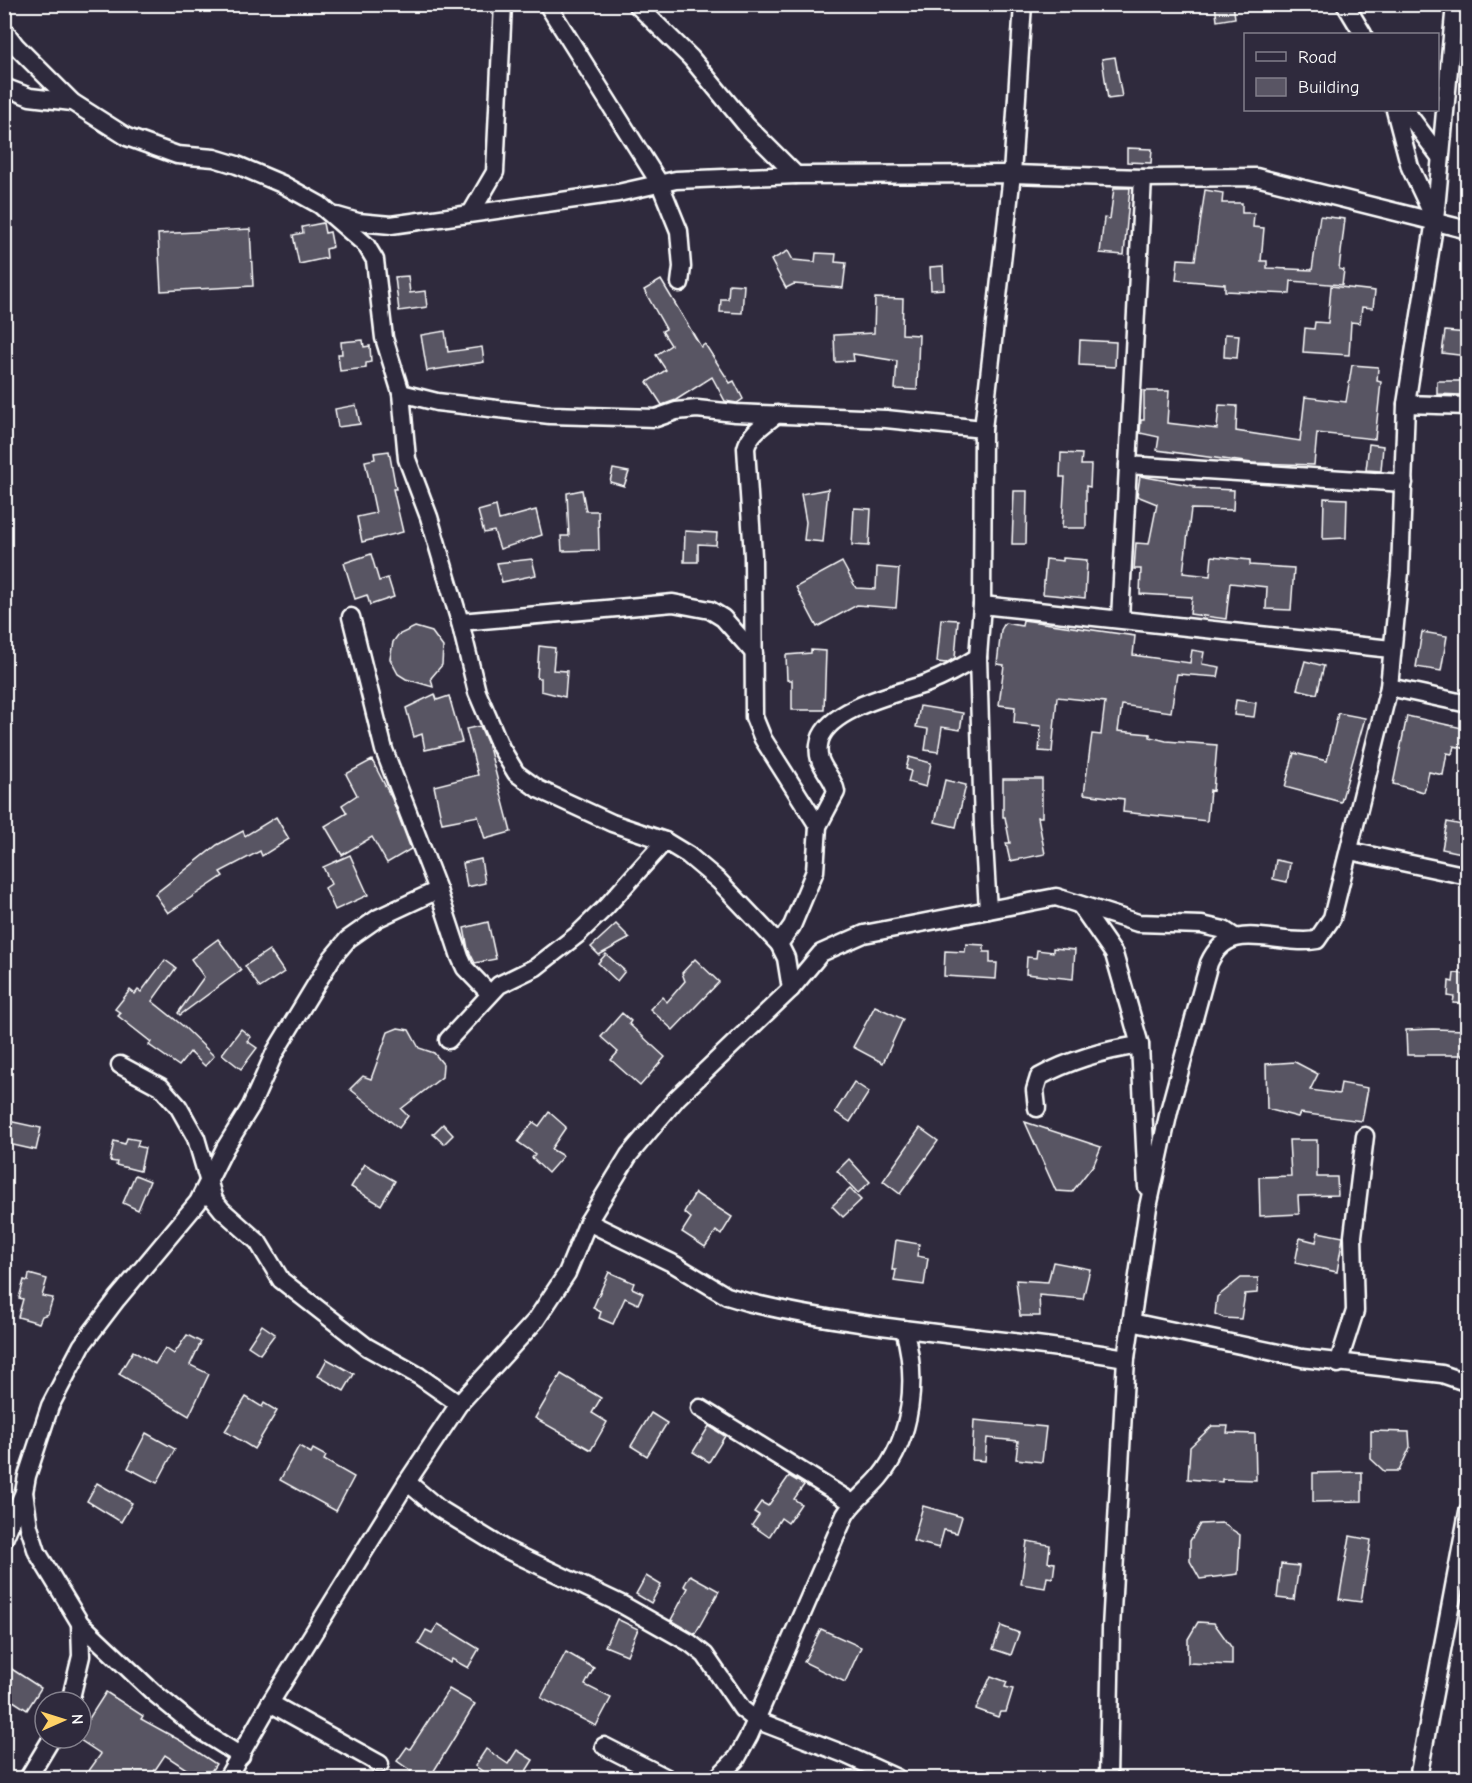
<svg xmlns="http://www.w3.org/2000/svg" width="1472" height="1783" font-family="'Comic Neue',sans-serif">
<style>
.building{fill:#595564;stroke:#fff;stroke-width:1.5}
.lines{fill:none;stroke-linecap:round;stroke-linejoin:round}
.minor-casing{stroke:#fff;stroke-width:21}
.minor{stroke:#2f2a3d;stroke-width:16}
</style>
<rect width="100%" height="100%" fill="#2f2a3d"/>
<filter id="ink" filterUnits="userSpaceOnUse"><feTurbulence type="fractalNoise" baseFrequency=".0167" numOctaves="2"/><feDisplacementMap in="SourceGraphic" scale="12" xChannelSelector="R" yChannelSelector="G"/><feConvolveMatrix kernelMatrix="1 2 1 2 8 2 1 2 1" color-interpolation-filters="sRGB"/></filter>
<g filter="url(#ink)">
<g class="building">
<path d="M1215 4H1233L1235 18 1217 21Z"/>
<path d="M1115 57 1122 97 1108 99 1102 59Z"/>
<path d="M1127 148 1152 149 1151 163 1127 162Z"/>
<path d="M1114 188H1130L1124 255 1100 253 1104 218 1110 219Z"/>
<path d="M1205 190 1223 193 1222 203H1242V213H1254L1253 227 1264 228 1261 261H1267V268L1312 270 1320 216 1345 219 1339 269 1344 270 1342 285 1291 281 1290 294 1225 291V284L1176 280 1178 259 1195 260Z"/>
<path d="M323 223 325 233 330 232 333 247 326 249 327 258 299 264 293 235 303 233 302 227Z"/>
<path d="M250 229 253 286 161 291 158 234Z"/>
<path d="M788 251 793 260 815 262 816 253 836 254 835 262 846 263 843 288 794 284 786 288 771 260Z"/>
<path d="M943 266 944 289 931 290 930 267Z"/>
<path d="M408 276 410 293 425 291 427 307 399 311 395 277Z"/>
<path d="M661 280 701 347 705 344 730 383 734 381 743 399 737 403 725 401 712 377 676 400 662 405 647 382 666 370 656 355 671 345 662 331 666 329 644 290Z"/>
<path d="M729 284 744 285 742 313 720 312 721 299H728Z"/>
<path d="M1331 286 1375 291 1373 308 1362 307 1360 323 1351 322 1349 355 1303 352 1305 328 1314 329 1315 322 1328 323Z"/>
<path d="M875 298 903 299 902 334 919 335 917 390 895 389 897 361 853 354 854 361 835 362 834 335 874 333Z"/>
<path d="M445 331 448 352 482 347 484 362 427 371 421 335Z"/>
<path d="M1445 331 1467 333V356L1442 353Z"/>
<path d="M1225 334 1239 335 1237 358 1224 357Z"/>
<path d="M363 340 364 347 370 346 371 362 366 363V368L340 371 338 354H342L341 342Z"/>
<path d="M1080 340 1116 342 1115 367 1079 365Z"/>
<path d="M1352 365 1378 367 1377 381 1381 382 1375 439 1317 433 1314 465 1252 463 1157 450 1159 437 1140 433 1141 420H1144V391H1169L1167 423 1217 429 1219 405 1237 406 1236 431 1300 441 1305 397 1346 402Z"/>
<path d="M1437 381H1461V395L1437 394Z"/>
<path d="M356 405 360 424 338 427 335 409Z"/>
<path d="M1369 444 1383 446 1381 471 1366 470Z"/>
<path d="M389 451 396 489H393L403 532 362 542 357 517 376 513 365 461 375 459 374 453Z"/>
<path d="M1061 453 1082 454 1081 465H1091L1090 487 1086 486V528H1062L1065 477H1060Z"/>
<path d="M613 469 629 472 624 486 610 482Z"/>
<path d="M1140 476 1195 486 1194 488 1234 490 1233 510 1191 509 1183 573 1210 576 1212 556 1250 560V565L1294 568 1291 610 1266 609 1267 587 1230 583 1226 619 1190 614 1192 597 1140 594 1141 569H1134L1136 543 1149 544 1157 504 1137 496Z"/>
<path d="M828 489 823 542 804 540 806 522 801 494Z"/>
<path d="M582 490 586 511H598L599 550 562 551 561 536H569L567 493Z"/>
<path d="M1014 491H1027L1026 544H1012Z"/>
<path d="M1324 498 1347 499 1346 538 1323 539Z"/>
<path d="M496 506 499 520 536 510 542 535 500 549 494 531 484 533 478 511Z"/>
<path d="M854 508 871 509 869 546 852 545Z"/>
<path d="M685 531 717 533 716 545 698 544V562H684Z"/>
<path d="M371 554 379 581 388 578 394 597 370 605 367 595 355 599 344 563Z"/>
<path d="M1063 558 1087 560 1085 598 1043 594 1046 559 1063 561Z"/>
<path d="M532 559 536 575 502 582 497 563Z"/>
<path d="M842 562 856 588 876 589 877 567 899 569 896 608 857 605 817 627 796 587Z"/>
<path d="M941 619 958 620 955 658 946 663 937 662Z"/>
<path d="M1023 620 1135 636 1133 655 1190 663 1192 650 1204 652 1202 664 1220 667 1218 677 1177 674 1171 712 1122 705 1118 731 1150 734V737L1166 741 1217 745 1213 791 1210 790 1207 821 1123 812 1124 799 1084 794 1092 734 1101 735 1105 702 1057 697 1052 752 1039 751 1041 726 1014 723 1015 707 999 705 1004 665 997 664 1001 630 1005 623 1022 626Z"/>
<path d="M415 627 432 632 443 647 442 665 431 678 433 687 406 679 398 674 390 659 393 642 398 635Z"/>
<path d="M1422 632 1447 636 1441 671 1416 667Z"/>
<path d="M539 646 555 648 553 670 567 671 565 697 541 691V678H537Z"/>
<path d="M811 650 826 651 824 710H792V680H787L786 655 811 653Z"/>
<path d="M1305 661 1324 666 1317 694 1297 689Z"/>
<path d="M435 694 437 700 449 696 462 742 425 750 422 734 414 737 406 708Z"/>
<path d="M1236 700 1256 703 1254 717 1234 715Z"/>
<path d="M920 706 963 713 960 730 942 727 938 752 925 750 928 729 916 727Z"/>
<path d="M1338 713 1365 718 1341 802 1285 787 1294 753 1327 761Z"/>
<path d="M1407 716 1467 729V749L1454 746 1452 754 1447 753 1443 775 1429 772 1424 792 1393 784Z"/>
<path d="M480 726 489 747 511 832 485 839 478 816 442 823 434 786 478 775 466 729Z"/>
<path d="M909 757 931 763 926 787 908 782 911 771 906 769Z"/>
<path d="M372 760 392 799 411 849 387 863 372 837 342 855 325 826 347 813 342 805 357 795 346 774Z"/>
<path d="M1003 779H1042V817H1038L1045 854 1010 861 1006 843H1010L1005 817H1003Z"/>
<path d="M945 780 966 785 956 827 935 822Z"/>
<path d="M276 817 289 839 262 856 260 851 220 872 223 876 168 913 155 894 217 845 243 831 245 836Z"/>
<path d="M1447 822 1467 826V854L1442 849Z"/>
<path d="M350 855 368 895 335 910 325 888 331 884 323 867Z"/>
<path d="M481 859 485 883 467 887 463 863Z"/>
<path d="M1276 860 1290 863 1287 882 1273 879Z"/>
<path d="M488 922 496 959 475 963 468 949 464 928Z"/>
<path d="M616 924 630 938 599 955 591 947Z"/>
<path d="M218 939 241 970 180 1015 178 1013 204 977 191 959Z"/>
<path d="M966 944 984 945V952H990V963H997L996 979 944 976 945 951 965 952Z"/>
<path d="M1053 948 1075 950 1073 979 1026 974 1027 957 1036 958 1037 950 1053 952Z"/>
<path d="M269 950 284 972 260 988 245 966Z"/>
<path d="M606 954 625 971 617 981 598 963Z"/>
<path d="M695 959 719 982 673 1030 650 1009 662 997 667 1002 685 981 682 973Z"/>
<path d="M165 960 176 968 152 1001 183 1026 214 1056 205 1066 190 1052 179 1066 149 1045 151 1042 118 1016 121 1013 115 1009 130 990 135 994 138 990 141 992Z"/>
<path d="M1454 973 1467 974V1004L1453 1003 1454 997 1448 996 1449 981 1453 982Z"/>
<path d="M875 1006 903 1019 883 1063 853 1047Z"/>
<path d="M622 1013 631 1021 629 1024 665 1057 640 1086 611 1060 618 1052 601 1037Z"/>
<path d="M398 1028 409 1030 419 1048 434 1053 443 1064 442 1077 401 1109 408 1116 399 1128 350 1089 363 1076 371 1079 388 1032Z"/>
<path d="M241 1029 251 1037 247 1041 257 1048 241 1069 222 1054Z"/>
<path d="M1433 1029 1467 1030V1055H1407L1406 1030Z"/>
<path d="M1295 1062 1318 1074 1310 1090 1339 1094 1341 1083 1368 1088 1362 1121 1300 1113 1298 1117 1267 1109 1266 1064Z"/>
<path d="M854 1082 869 1092 850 1122 835 1112Z"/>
<path d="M549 1112 566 1127 551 1149 563 1156 548 1173 532 1158 535 1154 518 1142 533 1122 539 1126Z"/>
<path d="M4 1120 41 1128 36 1150 4 1143Z"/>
<path d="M1025 1122 1101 1147 1094 1164 1072 1192 1056 1191Z"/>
<path d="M443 1124 453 1135 444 1144 433 1134Z"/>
<path d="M920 1128 938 1141 900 1194 883 1181Z"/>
<path d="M127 1138 139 1140 137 1146 145 1148 140 1171 116 1165 117 1162 110 1161 114 1141 125 1144Z"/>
<path d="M1289 1140H1317V1177H1337L1338 1195 1298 1196 1299 1214 1260 1216 1259 1177 1291 1176Z"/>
<path d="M849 1159 870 1182 858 1193 837 1171Z"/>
<path d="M365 1164 395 1181 381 1205 351 1187Z"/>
<path d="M135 1175 150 1181 138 1210 123 1203Z"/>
<path d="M850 1189 861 1200 843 1217 832 1206Z"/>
<path d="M695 1193 732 1217 721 1235 716 1231 705 1247 682 1232 691 1218 684 1212Z"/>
<path d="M1318 1232 1343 1237 1337 1272 1295 1263 1300 1238 1316 1242Z"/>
<path d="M896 1240 919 1244 917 1256 928 1258 924 1285 894 1281 896 1270H892Z"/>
<path d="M1053 1262 1090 1269 1083 1299 1039 1295 1040 1316H1020L1016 1280 1048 1282Z"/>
<path d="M609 1272 634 1283 632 1288 643 1293 638 1304 625 1298 613 1324 599 1318 601 1312 593 1308Z"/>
<path d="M29 1274 47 1279 42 1296 53 1298 48 1314 42 1316 39 1323 18 1317 23 1299 19 1298 24 1280 28 1281Z"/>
<path d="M1241 1278H1258L1257 1293 1245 1294 1241 1319 1224 1318 1215 1314 1217 1297Z"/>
<path d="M262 1325 275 1334 260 1354 248 1346Z"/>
<path d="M187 1335 201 1342 190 1365 209 1374 189 1416 119 1374 133 1351 155 1364 165 1348 174 1354Z"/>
<path d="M327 1359 354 1374 344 1391 318 1376Z"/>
<path d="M561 1374 601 1398 592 1413 607 1422 591 1450 535 1418Z"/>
<path d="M246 1397 262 1407 264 1403 277 1411 254 1449 225 1431Z"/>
<path d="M651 1413 667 1423 647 1456 631 1446Z"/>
<path d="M974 1420 1046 1427 1042 1462 1016 1459 1018 1441 987 1438 985 1461 972 1460Z"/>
<path d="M709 1426 725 1436 709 1462 693 1452Z"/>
<path d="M1212 1426H1228L1227 1433 1255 1434 1256 1480 1222 1479V1482L1188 1479 1190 1447Z"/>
<path d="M1371 1431 1409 1432 1410 1447 1399 1471H1384L1371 1459Z"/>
<path d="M146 1433 175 1449 157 1483 128 1468Z"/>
<path d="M299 1446 311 1453 313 1449 326 1456 324 1460 354 1477 336 1511 280 1480Z"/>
<path d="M1362 1472V1501L1313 1502V1473Z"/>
<path d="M789 1476 804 1485 794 1499 801 1504 788 1523 781 1518 769 1537 752 1525 759 1515 754 1512 761 1502 768 1506Z"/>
<path d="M97 1483 132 1503 121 1522 87 1501Z"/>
<path d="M923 1506 962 1517 957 1533 944 1530 939 1548 913 1541Z"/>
<path d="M1222 1523 1240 1535 1238 1574 1200 1579 1190 1561V1541L1200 1524Z"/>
<path d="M1350 1536 1371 1540 1361 1602 1339 1599Z"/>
<path d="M1027 1541 1050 1545 1048 1562 1055 1563 1053 1578 1047 1577 1045 1588 1021 1584Z"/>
<path d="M1281 1564 1299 1566 1294 1600 1277 1598Z"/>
<path d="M690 1575 719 1591 695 1634 671 1620 688 1588 684 1586Z"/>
<path d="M646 1576 661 1585 651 1603 636 1594Z"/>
<path d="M617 1619 638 1629 627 1655 605 1646Z"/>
<path d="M1198 1622 1214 1623 1232 1648V1665L1188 1663V1639Z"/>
<path d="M438 1624 479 1649 468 1668 452 1659 450 1663 418 1644 426 1630 432 1633Z"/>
<path d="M1001 1626 1019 1633 1011 1655 993 1649Z"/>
<path d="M821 1629 861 1647 845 1682 804 1662Z"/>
<path d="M566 1652 594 1668 585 1685 611 1698 596 1726 541 1698Z"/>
<path d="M4 1664 41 1688 27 1710 4 1695Z"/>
<path d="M991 1676 1007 1682 1005 1687 1013 1689 1006 1712H1000L998 1717 976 1709Z"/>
<path d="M449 1689 475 1704 429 1779H406L411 1771 397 1761 407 1747 410 1749Z"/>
<path d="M106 1692 143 1716 141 1719 181 1741 216 1764 206 1779H191L194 1774 165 1755 149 1779H83L101 1754 77 1738H81V1731Z"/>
<path d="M486 1749 508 1764 517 1750 533 1760 521 1779H494L475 1766Z"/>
</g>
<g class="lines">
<defs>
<g id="minor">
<path d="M547 4 660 184 679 231 682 267 680 283"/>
<path d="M636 4 691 58 747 126 796 175"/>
<path d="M1345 4 1363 34"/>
<path d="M4 30 16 46 72 102 127 137 177 155 214 158 237 165 282 184 320 205 366 245 375 260 384 338 401 393 407 459 429 517 460 622 477 692 501 748 516 773 538 789 612 823 665 841 688 855 719 881 779 944 786 958 791 989"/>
<path d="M4 87 30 97 72 102"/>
<path d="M1395 110 1410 167 1435 220"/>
<path d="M1405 110 1440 157"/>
<path d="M471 213 495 172 503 4"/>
<path d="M337 216 358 222 391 225 618 193 676 180 796 175 1012 174 1143 178 1256 177 1468 230"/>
<path d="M401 393 437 402 550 415 656 418 676 411 697 409 735 413 886 419 983 429"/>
<path d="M1406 404 1468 406"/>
<path d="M777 414C765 424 750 432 746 448L753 556 754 717 763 739 818 826"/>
<path d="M1128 465 1404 483"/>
<path d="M982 605 1391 649"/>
<path d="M351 617 384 750 438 890 460 957 465 968 490 994"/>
<path d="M1120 619 1143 178"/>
<path d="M460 622 673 603 710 610 723 618 754 653"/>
<path d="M1389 687 1468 704"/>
<path d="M1350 851 1468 876"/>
<path d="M1080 905 1114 954 1140 1045 1147 1187"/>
<path d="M988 910 983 826 978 657 982 605 983 429 1012 174 1023 4"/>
<path d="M779 944 792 926 815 871 818 826 836 792C833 773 813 766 820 740 830 707 900 693 928 683 946 676 962 667 978 657"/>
<path d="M448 1040 499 985 536 967 577 935 606 907 665 841"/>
<path d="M120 1065 161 1087 178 1106 196 1138 214 1200 222 1210 258 1242 281 1280 367 1347 419 1376 459 1404"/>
<path d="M1037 1108 1035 1090 1039 1077C1070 1060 1105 1050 1140 1045"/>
<path d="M588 1222 672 1263 727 1296 747 1302C871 1332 1000 1336 1126 1358"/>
<path d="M1131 1322 1302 1358 1442 1374 1468 1383"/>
<path d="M1338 1364 1355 1311 1353 1236 1365 1136"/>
<path d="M700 1408 853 1503"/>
<path d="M407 1482 438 1508 505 1549 621 1604 690 1643 705 1655 742 1709 756 1720 844 1754 897 1778"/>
<path d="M4 1539 24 1492"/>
<path d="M70 1702 81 1656 80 1623"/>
<path d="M270 1703 380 1764"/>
<path d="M604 1746 667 1778"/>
<path d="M241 1756 201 1731 153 1692 80 1623 37 1552 29 1527 24 1492 27 1476 50 1406 82 1345 117 1299 198 1202 225 1148 251 1106 275 1052 332 958 348 939 378 918 438 890"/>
<path d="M28 1778 52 1738"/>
<path d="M227 1778 270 1703 407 1482 459 1404 536 1320 567 1273 588 1222 629 1155 677 1098 791 989 821 953 864 934 1056 897 1138 923 1202 925 1224 930 1233 936"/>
<path d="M717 1778 737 1758 749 1736 845 1515C854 1500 868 1491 879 1478 913 1437 918 1378 904 1329"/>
<path d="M1108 1778 1111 1629 1126 1358 1148 1207 1169 1111 1209 963C1230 916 1275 947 1317 940L1332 918 1389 687 1400 572 1406 404 1435 220 1455 4"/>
<path d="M1418 1778 1468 1512"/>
</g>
</defs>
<use href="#minor" class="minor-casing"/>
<use href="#minor" class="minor"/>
</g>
</g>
<rect width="1472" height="1783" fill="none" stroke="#2f2a3d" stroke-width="24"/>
<rect x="12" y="12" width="1448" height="1759" fill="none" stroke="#fff" stroke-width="2" filter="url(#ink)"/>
<rect x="1244" y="33" width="195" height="78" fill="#2f2a3d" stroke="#827f8b" stroke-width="1.5"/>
<rect x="1256" y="52" width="30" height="9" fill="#2f2a3d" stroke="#827f8b" stroke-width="1.5"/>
<text x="1298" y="63" font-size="18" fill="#ffffff">Road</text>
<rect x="1256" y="78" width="30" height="18" fill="#595564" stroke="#827f8b" stroke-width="1.5"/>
<text x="1298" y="93" font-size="18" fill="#ffffff">Building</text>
<g transform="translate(63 1720) rotate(87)"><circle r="28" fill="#2f2a3d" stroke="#827f8b" stroke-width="1.5"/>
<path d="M0-4.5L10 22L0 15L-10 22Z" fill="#ffd166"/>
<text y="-9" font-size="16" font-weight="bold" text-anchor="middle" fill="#ffffff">N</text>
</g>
</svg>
